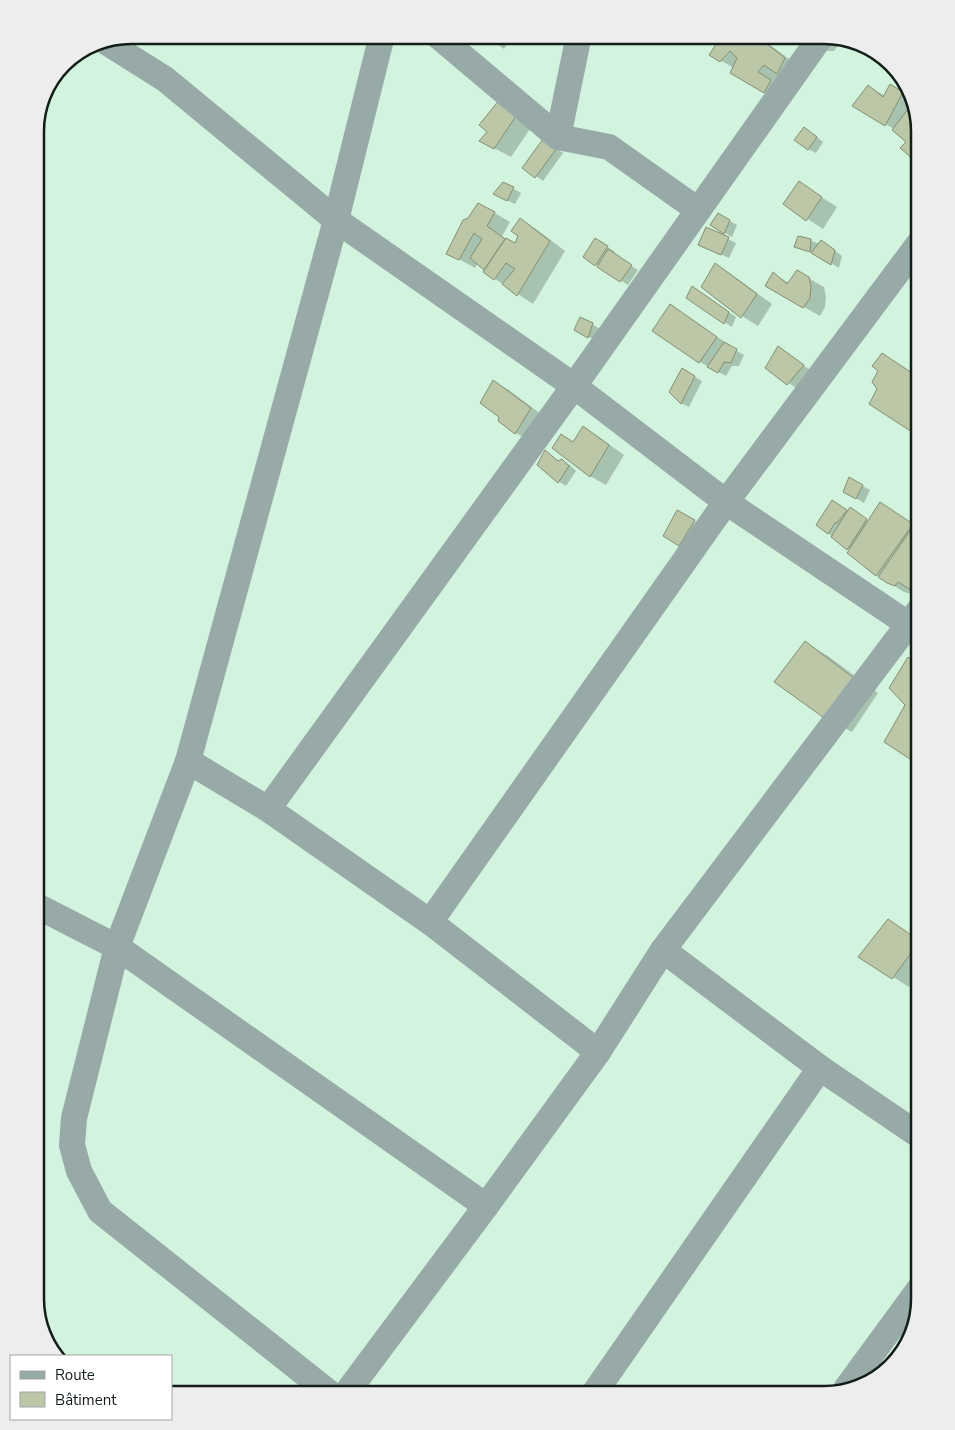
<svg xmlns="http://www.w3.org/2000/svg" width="955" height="1430" font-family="'Nunito Sans',sans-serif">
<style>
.shadow{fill:#0003}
.building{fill:#bbc7a7;stroke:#838f71}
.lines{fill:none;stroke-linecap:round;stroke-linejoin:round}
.street{stroke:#98aaa8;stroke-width:26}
.rim{fill:none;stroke:#121e17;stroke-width:2.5}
</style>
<rect width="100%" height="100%" fill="#d2f3dd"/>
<g class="shadow">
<path d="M484 35H514L504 49Z"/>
<path d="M724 35H757L801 68 780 101 732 73 734 68 711 55Z"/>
<path d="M801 35H830L843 39 834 51H828Z"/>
<path d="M891 85 911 98 920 130 907 141 894 129 854 105 868 86 885 96Z"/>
<path d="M500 101 534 123 511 157 481 141 489 132Z"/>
<path d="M812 133 823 142 816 153 808 149Z"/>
<path d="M551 145 563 153 543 181 524 167Z"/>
<path d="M503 183 521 193 515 204 502 198Z"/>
<path d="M799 183 837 207 823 229 785 204Z"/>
<path d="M479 204 510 222 502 236 506 239 516 244 520 236V220L536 229 565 251 533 304 495 279 478 263 475 268 448 253Z"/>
<path d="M718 214 737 225 732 237 712 225Z"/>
<path d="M728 239 736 243 729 258 707 248Z"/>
<path d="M810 240 819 244 829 246 842 256 839 268 816 254 803 250 795 246Z"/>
<path d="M603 244 615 252 613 254 638 270 628 285 584 257Z"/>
<path d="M716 265 731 274 772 304 758 326 742 316Z"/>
<path d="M798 272 824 287 826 297 825 307 820 316 767 286 774 274 789 283Z"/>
<path d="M700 292 736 317 732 327 688 297Z"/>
<path d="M670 306 686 315 732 347V348L744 355 739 366H732L726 376 700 362 654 331Z"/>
<path d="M592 324 600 329 596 341 575 329Z"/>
<path d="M786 352 810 370 796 388 767 368Z"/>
<path d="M883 355 920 378V436L871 403 878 389Z"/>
<path d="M682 370 702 381 689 407 681 403Z"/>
<path d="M493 381 509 390 546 418 532 442 516 433 500 421Z"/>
<path d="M583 428 599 437 624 455 606 485 590 476 575 443Z"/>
<path d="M546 451 560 462 562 460 570 465 576 471 566 486 559 482 539 464Z"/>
<path d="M850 479 870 490 864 503 844 491Z"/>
<path d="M880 503 920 528V594L914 591 911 594 904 592 877 575 848 553 850 550 817 525 840 506 848 512 857 513 868 521Z"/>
<path d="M678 512 701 525 687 550 679 545Z"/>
<path d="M805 643 828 656 878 693 852 732 828 719Z"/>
<path d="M908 658 920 665V764L913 760Z"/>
<path d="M889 921 920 941V972L909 987 860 956Z"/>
</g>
<g class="building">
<path d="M482 35H503L496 45 481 36Z"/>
<path d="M722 35H755L785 58 777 74 764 65 758 72 771 80 764 93 730 73 737 58 730 51 720 62 709 55Z"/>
<path d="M890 84 903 92 885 126 852 106 868 85 883 97Z"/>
<path d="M500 99 518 113 494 149 479 141 487 132 479 125Z"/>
<path d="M911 105 914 107 920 130V165L900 148 906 142 892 130Z"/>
<path d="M804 127 817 137 808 150 794 140Z"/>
<path d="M543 139 557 148 535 178 522 168Z"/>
<path d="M799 181 822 197 806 221 783 204Z"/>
<path d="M503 182 514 187 507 201 493 194Z"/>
<path d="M478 203 495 212 487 226 505 239 484 270 470 258 482 239 474 233 459 260 446 254 463 220 468 218Z"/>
<path d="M718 213 730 220 724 234 710 225Z"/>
<path d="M520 218 550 241 517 296 502 284 515 269 506 263 494 280 483 272 506 238 515 243 518 236 511 231Z"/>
<path d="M706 227 729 237 721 255 698 245Z"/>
<path d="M798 236 811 239 810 252 794 247Z"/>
<path d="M595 238 608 246 595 266 583 257Z"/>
<path d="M821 240 835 250 831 265 811 253Z"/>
<path d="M608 249 632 265 620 282 597 267Z"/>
<path d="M715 263 757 294 741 318 701 287Z"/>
<path d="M797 270 809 277 811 287 810 298 803 308 765 286 773 272 787 284Z"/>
<path d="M692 286 729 312 724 324 686 298Z"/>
<path d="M670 304 717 337 699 363 652 331Z"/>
<path d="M580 317 593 323 588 338 574 330Z"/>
<path d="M724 342 737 349 731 363 724 362 718 373 707 367Z"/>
<path d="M778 346 804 365 787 385 765 368Z"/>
<path d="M882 353 918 377 911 387 920 393V430L915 434 869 404 877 389 872 382 878 371 872 366Z"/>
<path d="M682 368 695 376 681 404 669 392Z"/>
<path d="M493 380 531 408 515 434 498 421 499 417 480 403Z"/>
<path d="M583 426 609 445 590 477 552 448 561 434 573 442Z"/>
<path d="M545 450 558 461 562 459 569 466 558 483 537 465Z"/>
<path d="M849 477 863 485 856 499 843 492Z"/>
<path d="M832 500 847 510 838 522 835 523 828 534 816 525Z"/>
<path d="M880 502 913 524 876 576 847 553Z"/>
<path d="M850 507 867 519 847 550 831 537Z"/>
<path d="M677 510 695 520 679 546 663 536Z"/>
<path d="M914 525 920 529V584L914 592 898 582 895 586 887 583 878 577Z"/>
<path d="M805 641 855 679 827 720 774 682Z"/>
<path d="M908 657 920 666V750L913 761 884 742 905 705 889 688Z"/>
<path d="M920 858V872L913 868Z"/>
<path d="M888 919 920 941 892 979 858 957Z"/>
</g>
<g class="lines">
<g class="street">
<path d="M437 35 558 137 609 147 698 210"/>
<path d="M103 40 165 79 336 220 574 386 726 502 920 632"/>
<path d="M558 137 579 35"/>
<path d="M188 761 268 809 430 922 598 1052"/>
<path d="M268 809 574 386 822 35"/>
<path d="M35 905 117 947 486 1206"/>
<path d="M430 922 726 502 920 242"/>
<path d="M663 950 820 1068 920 1136"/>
<path d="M846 1389 920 1288"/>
<path d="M332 1395 100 1211 79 1171 72 1145 74 1118 117 947 188 761 336 220 382 35"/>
<path d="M345 1395 486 1206 598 1052 663 950 920 609"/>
<path d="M593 1395 820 1068"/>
</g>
</g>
<path d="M0 0H955V1430H0ZM131 44H824A87 87 0 0 1 911 131V1299A87 87 0 0 1 824 1386H131A87 87 0 0 1 44 1299V131A87 87 0 0 1 131 44Z" fill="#ecedec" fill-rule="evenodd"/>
<path class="rim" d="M131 44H824A87 87 0 0 1 911 131V1299A87 87 0 0 1 824 1386H131A87 87 0 0 1 44 1299V131A87 87 0 0 1 131 44Z"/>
<rect x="10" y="1355" width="162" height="65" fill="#ffffff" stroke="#a0a5a2"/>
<rect x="20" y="1371" width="25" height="8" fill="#98aaa8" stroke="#a0a5a2"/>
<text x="55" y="1380" font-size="15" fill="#121e17">Route</text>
<rect x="20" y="1392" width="25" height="15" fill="#bbc7a7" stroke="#a0a5a2"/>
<text x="55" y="1405" font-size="15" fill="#121e17">Bâtiment</text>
</svg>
